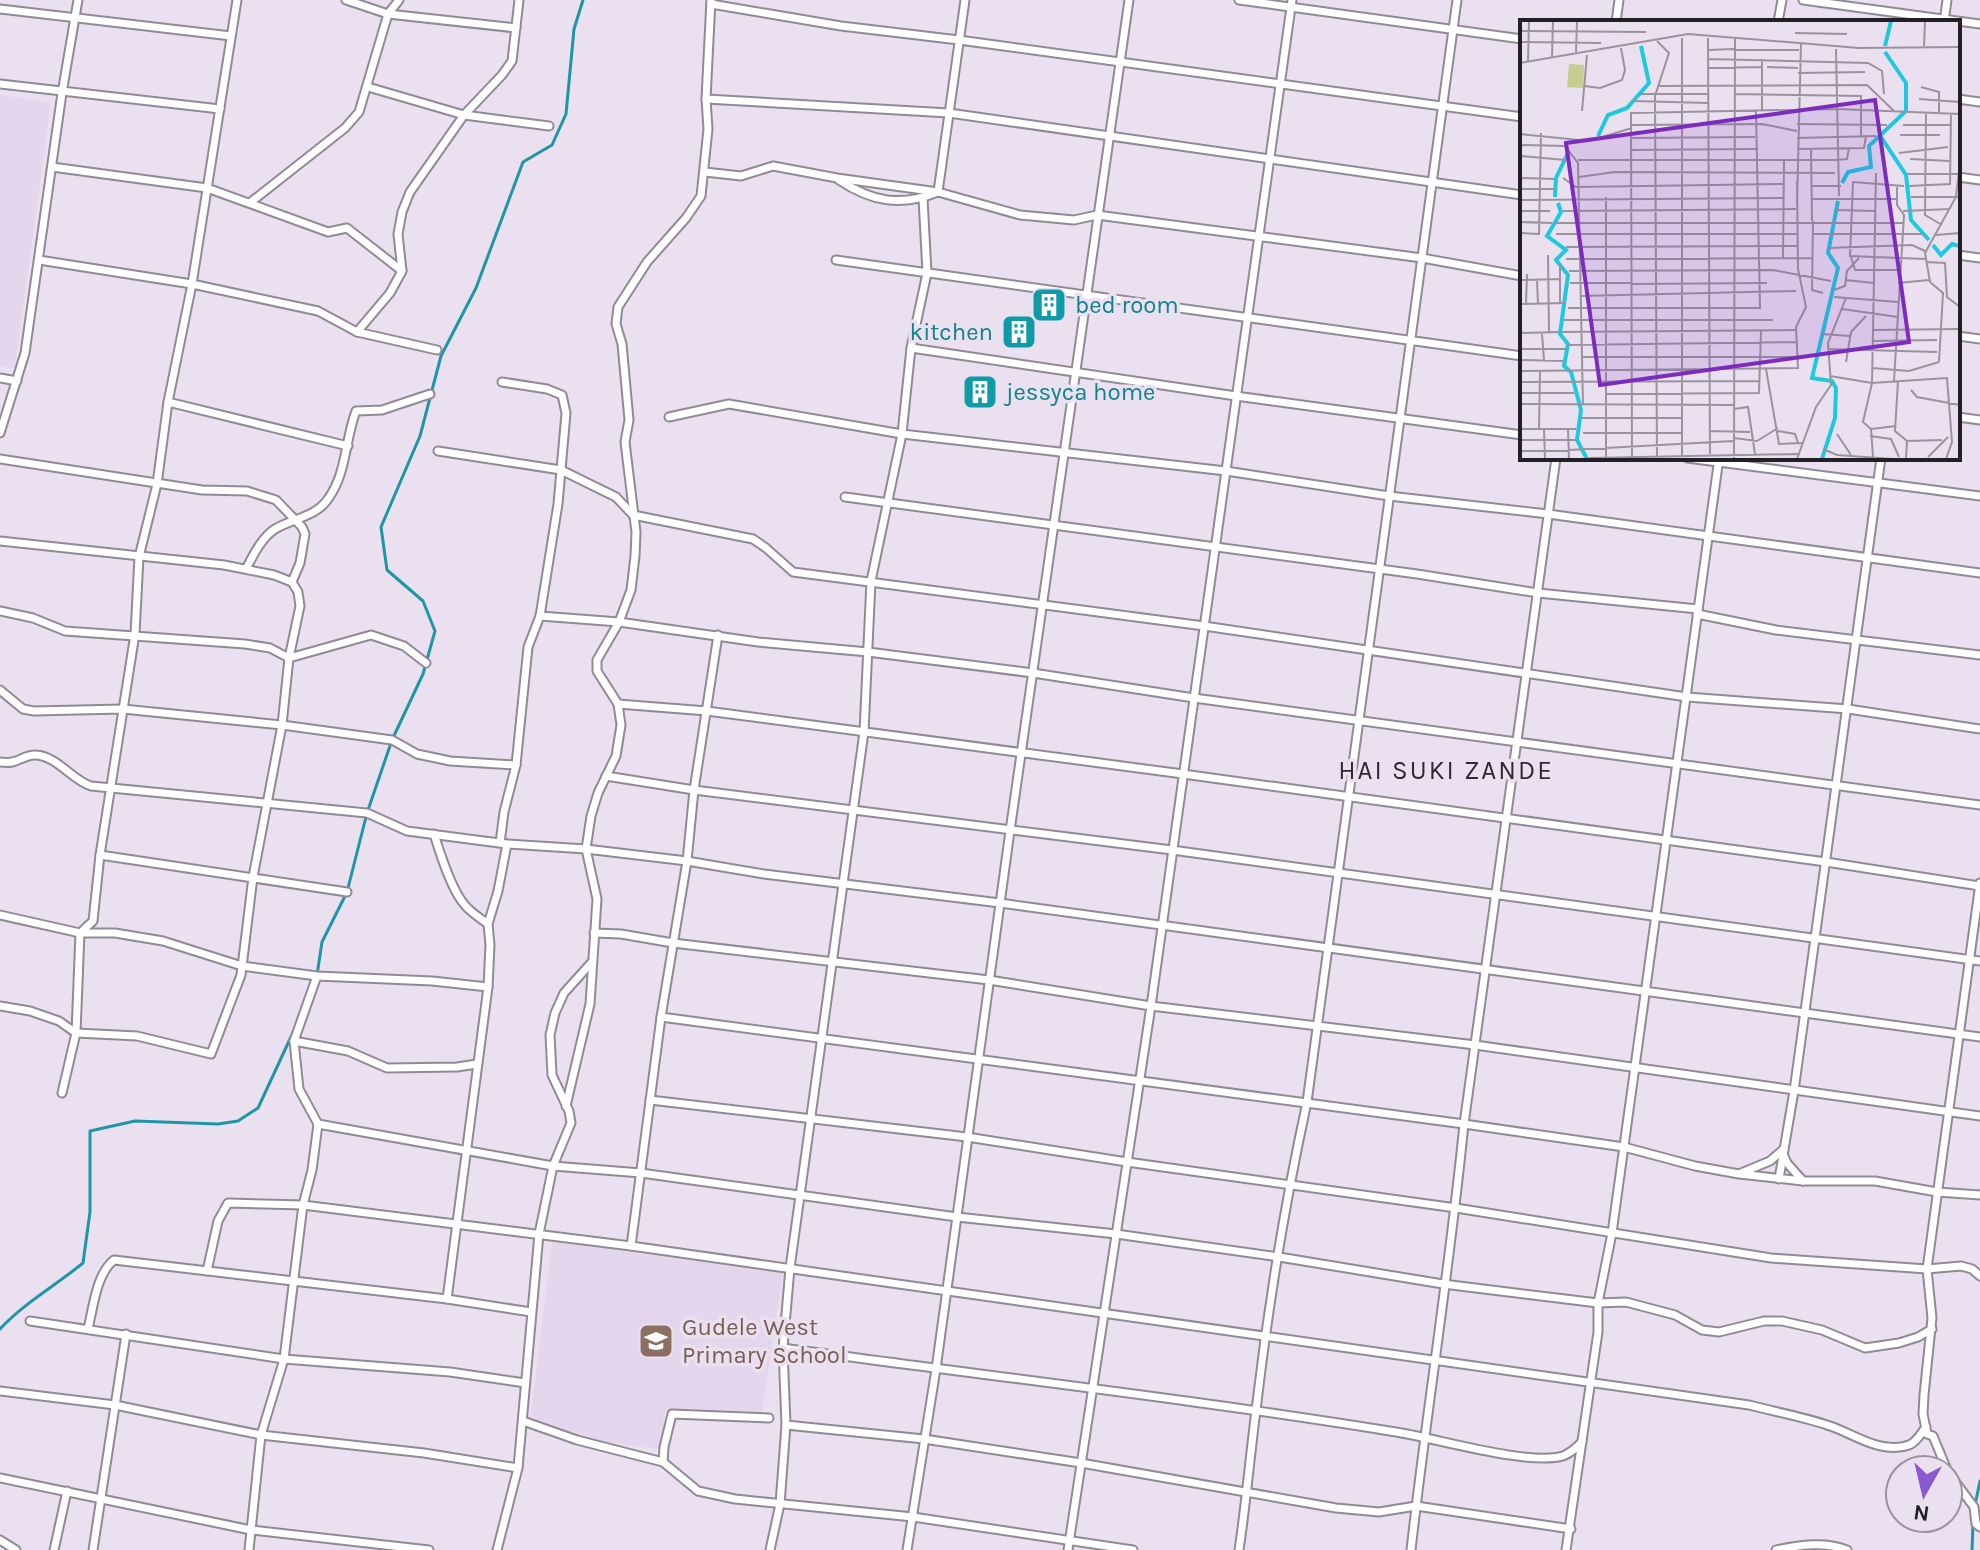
<svg xmlns="http://www.w3.org/2000/svg" width="1980" height="1550" font-family="Karla,sans-serif">
<style>
.built{fill:#e4d6ec}
.lines{fill:none;stroke-linecap:round;stroke-linejoin:round}
.stream{stroke:#1e96a6;stroke-width:3}
.minor-casing{stroke:#928997;stroke-width:11}
.minor{stroke:#fff;stroke-width:7}
.labels{text-anchor:middle;dominant-baseline:central;stroke-width:7;stroke-linejoin:round;paint-order:stroke}
.culture-label{font-size:24px;fill:#0d838f;stroke:#eae0ef;text-anchor:start}
.education-label{font-size:24px;fill:#785e54;stroke:#eae0ef;text-anchor:start}
.neighbourhood-label{font-size:26px;letter-spacing:2px;fill:#302934;stroke:#eae0ef}
.inset-river{fill:none;stroke:#1cc9de;stroke-width:4}
.inset-road{fill:none;stroke:#9a939e;stroke-width:2}
.view{fill:#7b2cbf;fill-opacity:0.15;stroke:#7b2cbf;stroke-width:4}
.inset-edge{fill:none;stroke:#232025;stroke-width:4}
</style>
<rect width="100%" height="100%" fill="#eae0ef"/>
<g class="built">
<path d="M0 95 51 103 15 368 0 366Z"/>
<path d="M552 1242 783 1272 762 1412 665 1410 660 1449 594 1441 530 1420Z"/>
</g>
<g class="lines">
<g class="stream">
<path d="M317 975 322 942 347 892 367 813 392 740 423 674 435 631 423 601 387 570 381 527 420 436 441 356 476 288 523 162 552 145 566 114 574 29 583 0"/>
<path d="M0 1329C24 1303 55 1286 83 1263L90 1212V1131L135 1121 218 1124 238 1121 258 1108 296 1026"/>
<path d="M1975 1505 1980 1481"/>
<path d="M1972 1550 1973 1524"/>
</g>
<defs>
<g id="minor">
<path d="M346 0 388 14 516 28"/>
<path d="M1239 0 1522 39"/>
<path d="M1803 0 1980 24"/>
<path d="M711 4 841 26 959 40 1522 117"/>
<path d="M0 9 231 36"/>
<path d="M1616 22 1619 0"/>
<path d="M1778 22 1782 0"/>
<path d="M1944 22 1947 0"/>
<path d="M0 84 220 109"/>
<path d="M368 87 464 115 549 126"/>
<path d="M706 99 949 113 1522 195"/>
<path d="M1958 99 1980 102"/>
<path d="M52 167 207 188 328 232 347 228 402 271"/>
<path d="M705 172 741 176 773 166 837 178 938 192 1020 215 1074 220 1097 215 1422 258 1522 276"/>
<path d="M1958 177 1980 180"/>
<path d="M839 180C872 202 901 207 938 192L965 0"/>
<path d="M251 202 345 128 359 112 388 14 399 0"/>
<path d="M1958 255 1980 258"/>
<path d="M39 260 192 284 318 311 357 332 437 350"/>
<path d="M836 260 1522 356"/>
<path d="M357 332 390 293 402 271 398 234 402 212 410 192 464 115 502 75 512 61 519 0"/>
<path d="M1958 336 1980 339"/>
<path d="M911 348 927 273 923 198"/>
<path d="M0 378 17 381"/>
<path d="M168 402 348 446"/>
<path d="M669 417 729 404 902 434 1226 471 1389 496 1548 514 1980 573"/>
<path d="M1958 417 1980 420"/>
<path d="M0 433 25 353 62 93 78 0"/>
<path d="M438 451 561 470 616 497 633 515 753 539 766 548 793 572 1204 626 1687 697 1848 709 1980 729"/>
<path d="M1687 458 1980 496"/>
<path d="M0 459 202 490 247 491 276 500 302 527 305 534 300 563 292 582"/>
<path d="M845 497 1417 574 1538 593 1698 609"/>
<path d="M0 541 224 565 274 575 292 582 298 592 300 606 289 658 282 725 253 877 241 975 211 1054 137 1036 76 1033 59 1021 30 1011 0 1006"/>
<path d="M246 569C253 556 261 538 275 529 291 519 316 517 328 499 347 473 345 439 356 411L382 410 430 394"/>
<path d="M0 611 33 618 65 631 245 644 270 648 289 658 371 635 404 646 426 663"/>
<path d="M1697 614 1776 630 1980 655"/>
<path d="M540 616 619 622 758 642 868 652 1033 673 1194 698 1980 805"/>
<path d="M0 690 23 709 34 711 123 709 282 725 392 740 417 754 450 761 516 765"/>
<path d="M618 704 707 711 1183 774 1826 862 1980 886"/>
<path d="M0 762C19 765 23 754 36 755 57 756 72 780 91 786L367 813 407 831 507 844 586 849 687 861 764 874 1000 903 1980 1037"/>
<path d="M606 776 694 790 1172 850 1980 961"/>
<path d="M434 834C440 853 451 889 464 904 470 912 480 918 488 924"/>
<path d="M500 843 504 812 516 765 528 647 540 616 558 504 566 413 562 395 547 389 502 382"/>
<path d="M100 855 347 892"/>
<path d="M0 915 80 933H115L163 941 242 966 317 976 432 981 488 987"/>
<path d="M594 933 621 934 673 943 989 980 1151 1006 1475 1045 1980 1116"/>
<path d="M661 1017 1464 1124 1624 1147 1695 1166 1739 1174 1803 1181H1875L1937 1192 1980 1195"/>
<path d="M294 1041 348 1051 387 1068 457 1067 477 1064"/>
<path d="M62 1093 76 1033 80 933 93 921 100 855 135 634 139 557 157 484 168 402 192 284 237 0"/>
<path d="M650 1100 967 1137 1127 1162 1456 1208 1771 1258 1927 1269 1961 1266 1972 1269 1980 1276"/>
<path d="M566 1106 590 1004 597 899 586 849 591 816 598 793 616 756 621 725 618 704 597 671V660L619 622 631 590 635 556 636 532 625 442 629 420 622 344 616 324 618 307 647 262 686 218 701 196 708 129 706 99 711 0"/>
<path d="M318 1124 553 1166 641 1173 957 1217 1116 1234 1279 1257 1443 1284 1598 1303 1626 1302 1675 1315 1702 1330 1719 1332 1764 1321H1782L1822 1330 1865 1348 1899 1343 1918 1337 1932 1329"/>
<path d="M1783 1154 1787 1163 1803 1181"/>
<path d="M1741 1173 1770 1161 1784 1149"/>
<path d="M1779 1179 1794 1091 1881 458"/>
<path d="M631 1246 661 1017 687 861 694 790 718 635"/>
<path d="M207 1271 218 1221 228 1203 303 1205 631 1246 1749 1405C1776 1412 1804 1417 1830 1426 1854 1434 1882 1455 1909 1445 1917 1442 1921 1433 1926 1427"/>
<path d="M447 1299 488 987 490 945 488 924 498 891 507 844"/>
<path d="M30 1321 284 1359 450 1372 525 1383"/>
<path d="M88 1329C93 1309 96 1274 114 1260L447 1299 531 1312"/>
<path d="M783 1348C988 1376 1192 1399 1396 1432 1435 1438 1528 1466 1563 1456 1571 1453 1576 1448 1582 1442"/>
<path d="M0 1391 115 1405 261 1435 424 1453 518 1468"/>
<path d="M523 1421 577 1440 663 1462 698 1491 735 1499 913 1517 1133 1550"/>
<path d="M786 1425 924 1439 1081 1463 1336 1508 1379 1512 1416 1506 1571 1529"/>
<path d="M663 1462 664 1447 672 1414 769 1418"/>
<path d="M1947 1470 1933 1436 1927 1434 1923 1414 1924 1395 1932 1318 1927 1269 1980 883"/>
<path d="M1948 1472 1974 1507 1976 1524 1980 1527"/>
<path d="M0 1478 251 1530 429 1550"/>
<path d="M0 1540 16 1550"/>
<path d="M54 1550 67 1491"/>
<path d="M93 1550 126 1334"/>
<path d="M249 1550 261 1435 284 1359 303 1205 312 1170 318 1124 299 1089 294 1041 317 976"/>
<path d="M497 1550 518 1468 539 1234 553 1166 571 1123 569 1111 552 1075 550 1035 555 1013 564 993 592 962"/>
<path d="M770 1550 780 1504 786 1425 783 1348 790 1268 864 732 871 581 902 434 911 348 1236 396 1522 435"/>
<path d="M907 1550 936 1369 1010 831 1129 0"/>
<path d="M1068 1550 1151 1006 1292 0"/>
<path d="M1239 1550C1246 1503 1250 1457 1256 1410 1268 1307 1285 1203 1307 1102L1457 0"/>
<path d="M1411 1550C1427 1408 1450 1266 1464 1124L1556 458"/>
<path d="M1566 1550 1598 1332V1303L1612 1233 1719 458"/>
<path d="M1776 1550C1799 1545 1826 1541 1847 1550"/>
</g>
</defs>
<use href="#minor" class="minor-casing"/>
<use href="#minor" class="minor"/>
</g>
<defs>
<symbol id="building-square" viewBox="-11 -11 22 22"><rect x="-9" y="-9" width="18" height="18" rx="4" fill="#0f9aa8" stroke="#eae0ef"/><path d="M-4-6H4V6H1V3H-1V6H-4ZM-2.5-4.3h1.7v1.8h-1.7ZM.8-4.3h1.7v1.8H.8ZM-2.5-1h1.7V.8h-1.7ZM.8-1h1.7V.8H.8Z" fill="#fff"/></symbol>
<symbol id="school-square" viewBox="-11 -11 22 22"><rect x="-9" y="-9" width="18" height="18" rx="4" fill="#8d6e63" stroke="#eae0ef"/><path d="M0-5L7-2L0 1L-7-2ZM-4 1L0 2.5L4 1V4Q0 6-4 4Z" fill="#fff"/></symbol>
</defs>
<g fill-rule="evenodd">
<use href="#building-square" x="1029" y="285" width="40" height="40"/>
<use href="#building-square" x="999" y="312" width="40" height="40"/>
<use href="#building-square" x="960" y="372" width="40" height="40"/>
<use href="#school-square" x="636" y="1321" width="40" height="40"/>
</g>
<g class="labels">
<g class="culture-label">
<text x="1075" y="305">bed room</text>
<text x="993" y="332" text-anchor="end">kitchen</text>
<text x="1006" y="392">jessyca home</text>
</g>
<g class="education-label">
<text x="682" y="1327">Gudele West<tspan x="682" dy="28">Primary School</tspan></text>
</g>
<g class="neighbourhood-label">
<text x="1446" y="770">HAI SUKI ZANDE</text>
</g>
</g>
<g transform="translate(1520 20)">
<rect width="440" height="440" fill="#eae0ef"/>
<path d="M49 44 64 45 63 68 47 67Z" fill="#c6cd8e"/>
<path class="inset-river" d="M365 26 371 1M78 116 88 95 107 88 129 63 121 26M361 117 386 155 391 200 409 220M322 163 328 152 351 147 349 126 386 91V63L365 32M35 177 36 158 48 133M38 183 41 192 27 216 46 230 36 240 48 255 40 314 48 324 44 346 51 352 61 390 57 420 67 439M413 225 421 235 432 224 440 226V262M302 439 315 398 316 368 312 361 292 358 318 248 308 233 318 181"/>
<path class="inset-road" d="M161 1H356M0 11 126 12M275 13 327 14M162 18V439M188 18 190 434M0 22 81 23M404 26 405 1M316 29 319 176M188 30 214 29M214 30H279M56 32 57 1M32 37 33 1M188 39 348 43 362 51 364 74M242 39V91M8 41 9 1M0 43 168 14 339 28 440 27M247 47 278 48M188 48 242 47M278 53 345 52M64 66 80 68 102 60 105 50 101 28M138 66 347 65 375 92M401 67 419 72V93M121 74H189M214 74 341 76V116M399 79 440 82M113 81 188 83M62 91 67 35M406 92 405 195 422 205M277 104 367 105M112 105 242 104 277 111M383 105H430M0 114 69 121 112 108M380 115H420M111 118 235 117M277 118 356 116M0 125 45 126 58 143 63 385M278 129 344 128 346 116M291 129 292 201M112 130 238 129M379 133 428 127M0 136 45 140M390 139 429 141M58 140H316L327 139 329 128M387 154H440M59 157 95 152 315 153M0 158 34 159M43 158 56 167 264 164M292 166H321M384 166 333 162 330 236 405 239M389 166 430 164 431 93M0 169H35M391 177H440M292 179H376M0 180 264 178M277 183 281 24M316 190 355 191M0 191H30M43 191 276 189M383 191 430 189M293 201 292 270 303 273M0 202 32 203M36 203H383M0 213 19 214 21 113M36 214H277M292 214H404M416 215 440 213M46 227 277 226M308 228 392 225 405 231M28 235 29 312M331 237 335 250H381M263 238 264 141M46 239 292 238M406 242 425 243 427 277 440 287M40 246V283M49 251 253 250 311 261M0 260 40 259M17 260 18 284M325 260 354 263M50 263H111M378 263 409 260M111 264 247 263M314 270 325 266 327 251 339 238M61 276 276 271M314 277 378 282M6 283 7 254M0 284 46 283M48 288H240L236 91M322 289 378 297M43 300H253M353 310 440 309M42 312 275 310M0 313 39 312M22 314 24 340M301 314 330 316M352 321 417 320M48 325 277 322M0 329H46M308 329 417 332M61 337H278M0 340 43 341M326 342 331 312 346 296M419 342 423 273 410 262 405 233 436 177 440 141M352 348 389 351 419 342M246 349 259 424 282 423M0 351 278 348 276 307 286 287 278 249 277 162M310 356 352 363 427 358 432 422 426 439M374 361 384 195 377 185V165M378 361 375 411 387 421 386 439M0 362 239 361M352 363 356 153M352 363 343 402 351 409 353 437M391 370 397 377 440 385M0 373H54M86 374 239 373 241 311M0 384 213 385M214 389 228 387 235 434M61 398H162M0 409H56M19 409 20 351M24 409 25 439M48 409 49 439M351 409 376 406M189 411 230 412M258 411 275 414 278 423M63 413H162M317 414 331 435M350 416 371 419 379 437M214 418 237 421 258 408M0 420H56M387 421 422 420M303 429 317 435 373 439M49 430 213 421M0 431H49M408 437 428 417M69 438 278 434M86 439V177M112 439 111 93 317 89 440 94M137 439 135 76 149 33 137 21M214 439 215 18M277 439 296 387 311 365 308 323 326 278M376 439H421"/>
<path class="view" d="M355 80 389 322 80 365 46 123Z"/>
<rect width="440" height="440" class="inset-edge"/>
</g>
<g transform="translate(1924 1494) rotate(188)"><circle r="38" fill="#eae0ef" stroke="#9a939e" stroke-width="2"/>
<path d="M0-6L14 30L0 20L-14 30Z" fill="#8a59d2"/>
<text y="-12" font-size="22" font-weight="bold" text-anchor="middle" fill="#232025">N</text>
</g>
</svg>
